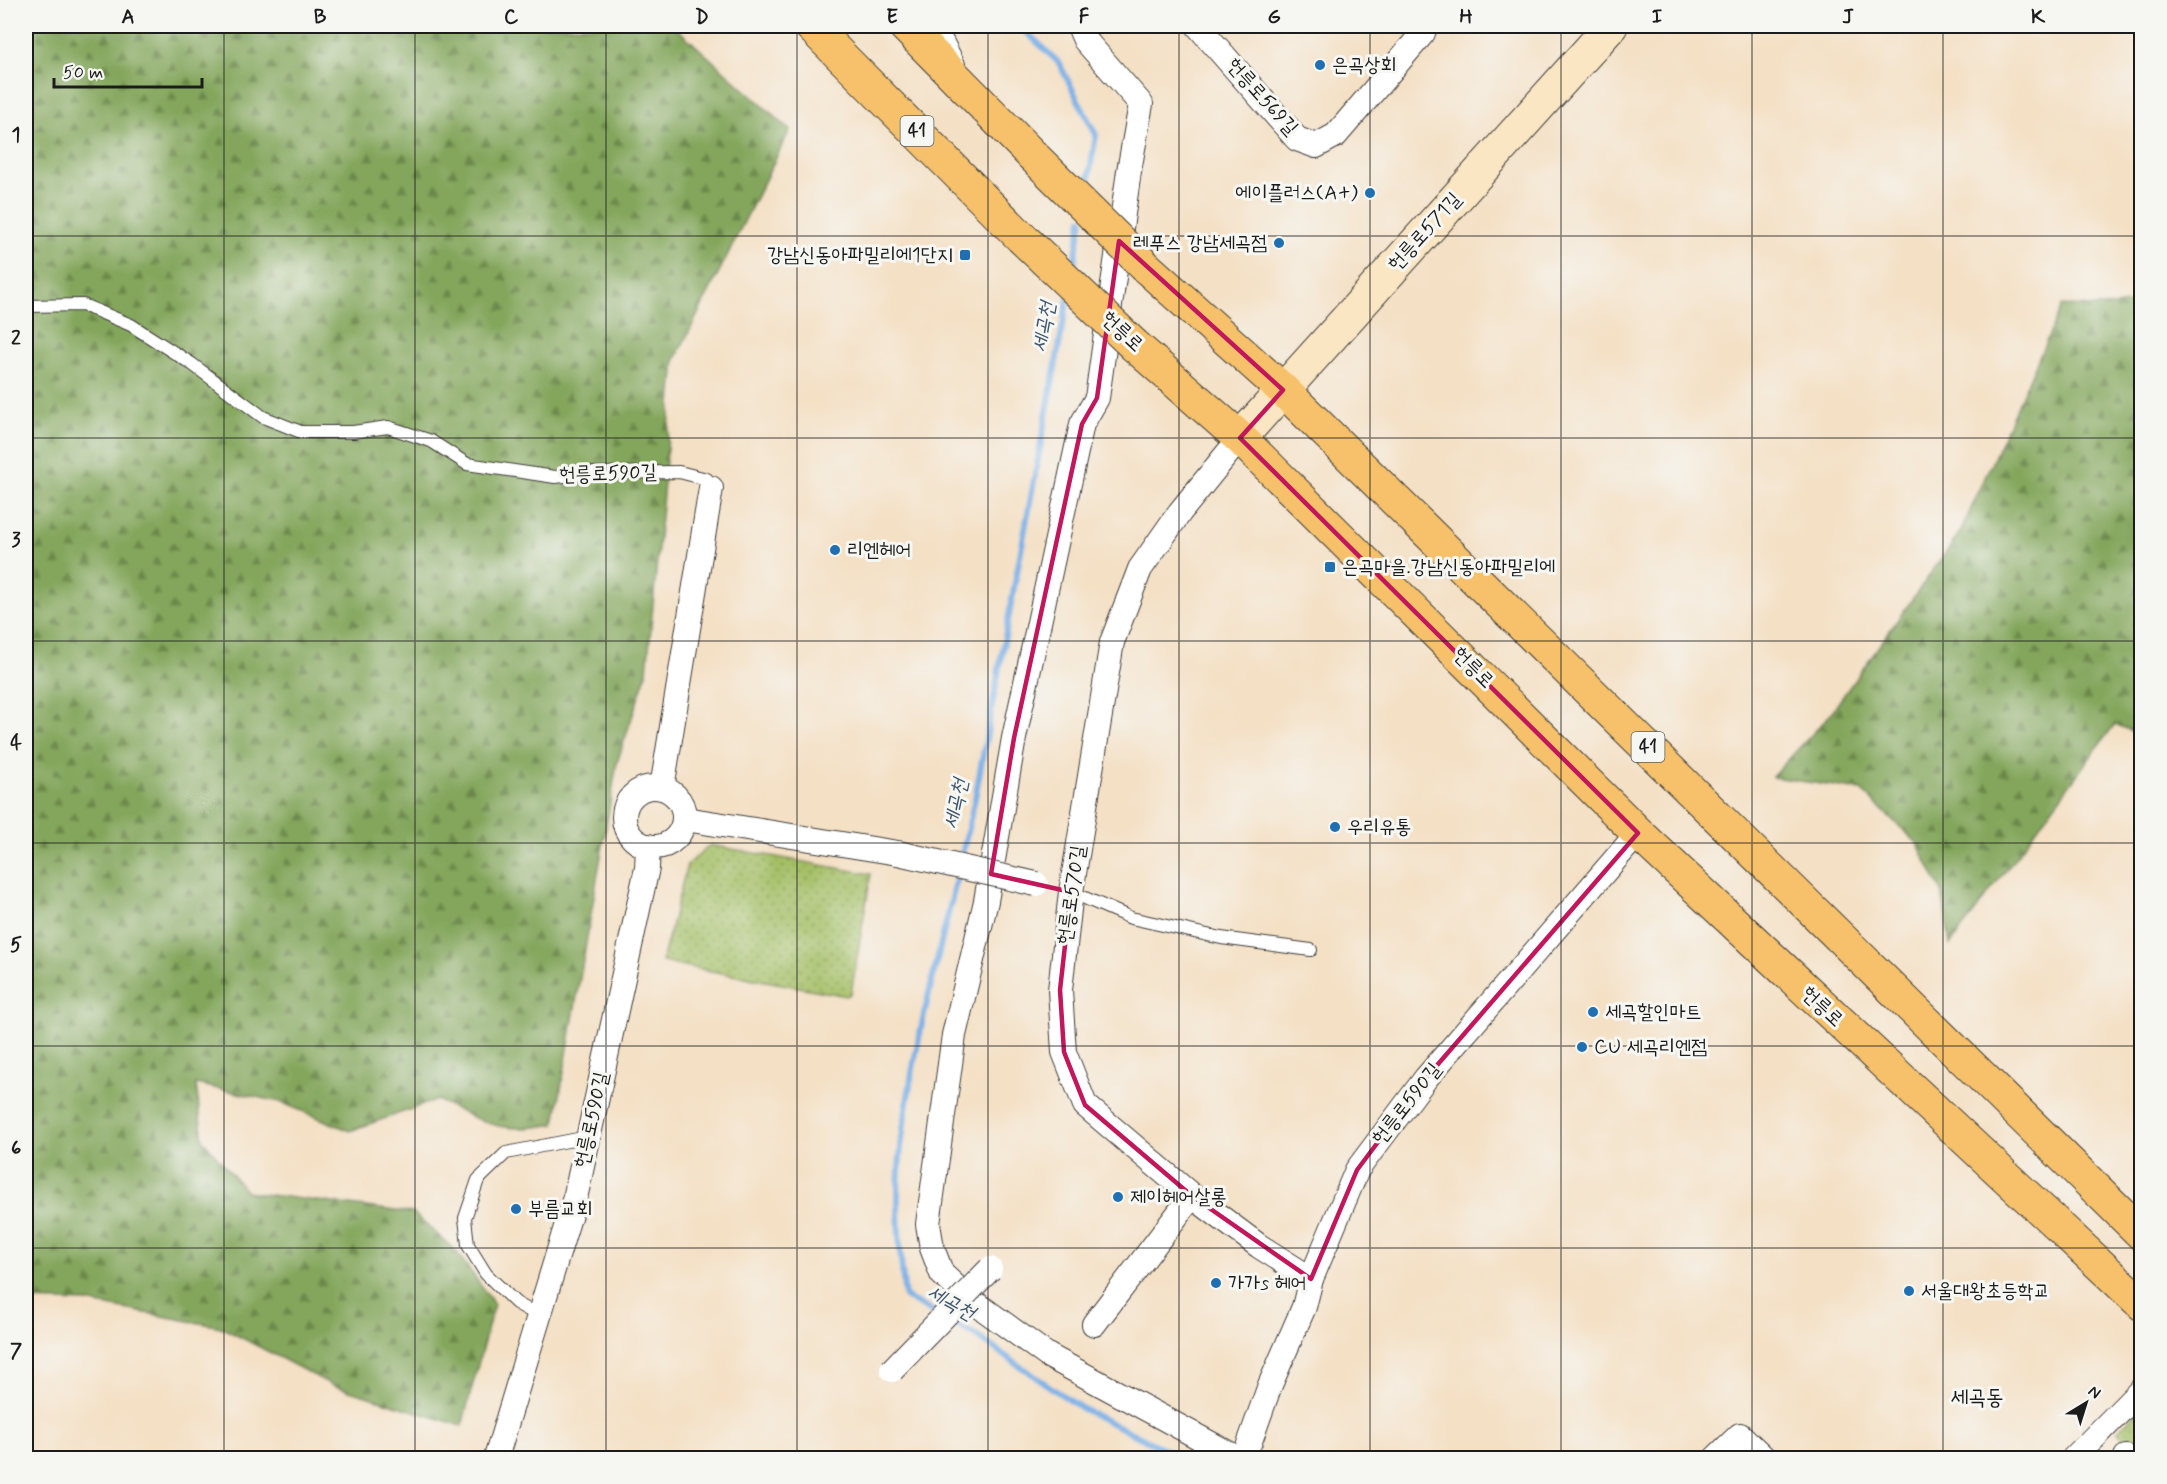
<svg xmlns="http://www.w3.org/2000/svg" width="2167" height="1484" font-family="Mynerve,'Poor Story',sans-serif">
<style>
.grass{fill:url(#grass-dots);stroke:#606e41;stroke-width:1.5}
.forest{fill:url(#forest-firs);stroke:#50613c;stroke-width:1.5}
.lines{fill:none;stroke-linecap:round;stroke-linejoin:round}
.stream{stroke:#77ade5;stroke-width:6}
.lane-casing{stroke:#3c3935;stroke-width:14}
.street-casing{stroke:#3c3935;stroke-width:26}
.secondary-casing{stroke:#3c3935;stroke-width:35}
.primary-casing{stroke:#3c3935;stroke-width:35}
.lane{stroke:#fff;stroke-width:12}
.street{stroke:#fff;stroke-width:24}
.secondary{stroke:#fbe6c4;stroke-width:33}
.primary{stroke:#f6c16b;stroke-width:33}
.street-bridge-casing{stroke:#3c3935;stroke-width:26;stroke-linecap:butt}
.primary-bridge-casing{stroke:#3c3935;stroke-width:35;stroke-linecap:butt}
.street-bridge{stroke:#fff;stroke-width:24}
.primary-bridge{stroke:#f6c16b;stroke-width:33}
.marked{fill:none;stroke:#c2185b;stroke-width:4.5;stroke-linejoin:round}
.grid{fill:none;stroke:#1c1c1c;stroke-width:1.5;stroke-opacity:0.55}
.poi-dot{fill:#1f6fb2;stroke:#f6f6f2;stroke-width:2}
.labels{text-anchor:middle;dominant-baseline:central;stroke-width:6;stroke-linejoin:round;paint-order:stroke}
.shield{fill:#f6f6f2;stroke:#5d5d5c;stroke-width:1.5}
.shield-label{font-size:18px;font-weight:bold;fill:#1c1c1c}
.poi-label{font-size:20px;fill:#1c1c1c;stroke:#f6f6f2;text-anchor:start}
.street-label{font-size:20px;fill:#1c1c1c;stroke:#f6f6f2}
.water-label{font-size:21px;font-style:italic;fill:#40566c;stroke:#f6f6f2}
.quarter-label{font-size:22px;fill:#1c1c1c;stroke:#f6f6f2}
.neatline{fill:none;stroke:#1c1c1c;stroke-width:2}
.grid-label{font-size:20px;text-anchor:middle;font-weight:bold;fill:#1c1c1c}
</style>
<defs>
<pattern id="grass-dots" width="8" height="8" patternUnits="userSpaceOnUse" patternTransform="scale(1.5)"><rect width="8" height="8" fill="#a4bf66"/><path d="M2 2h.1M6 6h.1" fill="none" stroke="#859a53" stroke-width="1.8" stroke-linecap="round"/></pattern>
<pattern id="forest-firs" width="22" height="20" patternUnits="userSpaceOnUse" patternTransform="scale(1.5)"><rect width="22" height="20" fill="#83a65b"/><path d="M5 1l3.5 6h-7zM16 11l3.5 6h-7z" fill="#6a864a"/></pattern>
</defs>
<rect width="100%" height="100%" fill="#f6f6f2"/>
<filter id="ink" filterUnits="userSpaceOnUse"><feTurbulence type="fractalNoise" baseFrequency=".0167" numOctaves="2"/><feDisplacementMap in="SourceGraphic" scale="12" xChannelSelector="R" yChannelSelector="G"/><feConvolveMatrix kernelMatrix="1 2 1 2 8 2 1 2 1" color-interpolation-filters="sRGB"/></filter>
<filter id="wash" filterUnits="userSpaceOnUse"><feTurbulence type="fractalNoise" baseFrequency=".008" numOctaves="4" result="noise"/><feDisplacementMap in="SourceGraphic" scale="24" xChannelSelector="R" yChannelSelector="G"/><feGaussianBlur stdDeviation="1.35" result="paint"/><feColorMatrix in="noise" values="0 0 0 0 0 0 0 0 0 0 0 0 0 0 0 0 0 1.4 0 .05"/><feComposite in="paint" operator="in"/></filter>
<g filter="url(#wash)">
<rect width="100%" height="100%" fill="#f4e0c5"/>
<g class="grass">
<path d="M710 845 871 874 851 993 847 996 662 962 687 865Z"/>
<path d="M2141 1407V1455L2117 1432Z"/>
</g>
<g class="forest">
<path d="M26 26H674L790 130 675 360 647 672 617 763 555 1124C498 1135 486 1123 437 1100L350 1131 280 1102 196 1084 203 1140 247 1192 413 1213 456 1251 494 1304 462 1426 334 1386 221 1327 86 1302 26 1300Z"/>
<path d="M2141 302V735L2115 724 1950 945 1942 892 1917 843 1861 790 1772 777 1828 717 1961 531 2062 306 2106 307Z"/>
</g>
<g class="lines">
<g class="stream">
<path d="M1020 26 1059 63 1096 135 1086 194"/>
<path d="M1073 271 1082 219"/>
<path d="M960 863 975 798 1068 298"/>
<path d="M937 1314 905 1297C900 1254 896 1212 899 1169 907 1069 935 970 958 873"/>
<path d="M949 1321 975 1335 1081 1408 1182 1458"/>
</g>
</g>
</g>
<g filter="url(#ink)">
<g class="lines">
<defs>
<g id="lane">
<path d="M26 306 83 305 131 325 192 364 263 417 301 432H353L388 427 431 441 467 464 555 477 591 473 679 472 707 479 711 488"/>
<path d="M1071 892 1131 918 1221 938 1311 950"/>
<path d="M539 1316 516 1303 486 1274 468 1245 465 1218 478 1180 506 1153 588 1137"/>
</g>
<g id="street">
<path d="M933 26 953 65"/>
<path d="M1079 26 1085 40 1141 104 1129 171 1097 398 1082 424 1014 738 986 901 954 1035 928 1224 932 1248 942 1274 967 1297 1047 1355 1237 1458"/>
<path d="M1198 26 1297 139 1316 146 1336 135 1423 33 1425 26"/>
<path d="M1240 438 1180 512 1140 569 1112 642 1071 892 1060 990 1064 1052 1085 1105 1192 1196 1259 1246 1311 1279"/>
<circle cx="654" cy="817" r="30"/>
<path d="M662 788 711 488"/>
<path d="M685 819 898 853"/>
<path d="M1094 1324 1192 1196"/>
<path d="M2126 1457 2128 1458"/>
<path d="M496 1458 576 1194 647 868 648 846"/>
<path d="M1244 1458 1270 1385 1304 1307 1311 1279 1357 1170 1426 1078 1638 833"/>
<path d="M1716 1458 1740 1435 1764 1458"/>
<path d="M2074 1458 2142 1389"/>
</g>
<path id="secondary" d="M1240 438 1611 26"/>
<g id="primary">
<path d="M811 26 1021 237"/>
<path d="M905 26 1032 155"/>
<path d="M1147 268 1283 390 2142 1234"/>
<path d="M1134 345 1240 438 1638 833 2142 1304"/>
</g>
</defs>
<use href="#lane" class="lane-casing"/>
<use href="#street" class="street-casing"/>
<use href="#secondary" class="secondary-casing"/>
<use href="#primary" class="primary-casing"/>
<use href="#lane" class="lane"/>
<use href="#street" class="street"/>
<use href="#secondary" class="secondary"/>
<use href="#primary" class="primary"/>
<defs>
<g id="street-bridge">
<path d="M898 853 1036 884"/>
<path d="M892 1370 990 1269"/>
</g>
<g id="primary-bridge">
<path d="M1032 155 1147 268"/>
<path d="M1021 237 1134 345"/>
</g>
</defs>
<use href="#street-bridge" class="street-bridge-casing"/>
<use href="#primary-bridge" class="primary-bridge-casing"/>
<use href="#street-bridge" class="street-bridge"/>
<use href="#primary-bridge" class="primary-bridge"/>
</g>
</g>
<path class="marked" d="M1119 241 1283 390 1240 438 1638 833 1426 1078 1357 1170 1311 1279 1192 1196 1085 1105 1064 1052 1060 990 1071 892 991 874 1014 738 1082 424 1097 398Z"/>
<path class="grid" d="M224 26V1458M415 26V1458M606 26V1458M797 26V1458M988 26V1458M1179 26V1458M1370 26V1458M1561 26V1458M1752 26V1458M1943 26V1458M26 236H2142M26 438H2142M26 641H2142M26 843H2142M26 1046H2142M26 1248H2142"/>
<g class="poi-dot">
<circle cx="1320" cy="65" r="6"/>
<circle cx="1370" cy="193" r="6"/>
<circle cx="1279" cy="243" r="6"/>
<rect x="959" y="249" width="12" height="12" rx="3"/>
<circle cx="835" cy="550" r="6"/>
<rect x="1324" y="561" width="12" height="12" rx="3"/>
<circle cx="1335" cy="827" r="6"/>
<circle cx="1593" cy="1012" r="6"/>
<circle cx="1582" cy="1047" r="6"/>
<circle cx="1118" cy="1197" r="6"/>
<circle cx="516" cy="1209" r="6"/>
<circle cx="1216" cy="1283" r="6"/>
<circle cx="1909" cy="1291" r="6"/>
</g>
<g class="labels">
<g class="shield">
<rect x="900.5" y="116" width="33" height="30" rx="4.5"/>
<rect x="1631.5" y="732" width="33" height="30" rx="4.5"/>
</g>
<g class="shield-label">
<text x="917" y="131">41</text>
<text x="1648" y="747">41</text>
</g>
<g class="poi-label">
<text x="1332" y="65">은곡상회</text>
<text x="1358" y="193" text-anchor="end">에이플러스(A+)</text>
<text x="1267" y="243" text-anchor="end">레푸스 강남세곡점</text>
<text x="953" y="255" text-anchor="end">강남신동아파밀리에1단지</text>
<text x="847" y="550">리엔헤어</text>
<text x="1342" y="567">은곡마을.강남신동아파밀리에</text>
<text x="1347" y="827">우리유통</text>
<text x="1605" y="1012">세곡할인마트</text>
<text x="1594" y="1047">CU 세곡리엔점</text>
<text x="1130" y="1197">제이헤어살롱</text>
<text x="528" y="1209">부름교회</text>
<text x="1228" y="1283">가가s 헤어</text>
<text x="1921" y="1291">서울대왕초등학교</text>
</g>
<g class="street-label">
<text transform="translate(1262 97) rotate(48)">헌릉로569길</text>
<text transform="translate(1425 232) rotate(-48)">헌릉로571길</text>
<text transform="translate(1122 332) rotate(43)">헌릉로</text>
<text transform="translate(608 474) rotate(-2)">헌릉로590길</text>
<text transform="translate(1473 668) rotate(45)">헌릉로</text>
<text transform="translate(1072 895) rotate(-82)">헌릉로570길</text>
<text transform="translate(1822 1007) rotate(43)">헌릉로</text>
<text transform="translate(1407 1104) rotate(-52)">헌릉로590길</text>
<text transform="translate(592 1120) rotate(-78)">헌릉로590길</text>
</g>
<g class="water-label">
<text transform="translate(1044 327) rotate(-80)">세곡천</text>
<text transform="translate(956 804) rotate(-78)">세곡천</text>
<text transform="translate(951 1303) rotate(29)">세곡천</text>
</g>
<g class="quarter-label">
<text x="1977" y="1398">세곡동</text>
</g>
</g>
<rect width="2167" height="1484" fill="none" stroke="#f6f6f2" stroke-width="66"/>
<g transform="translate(2086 1403) rotate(38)" stroke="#f6f6f2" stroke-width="4.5" paint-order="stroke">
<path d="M0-4.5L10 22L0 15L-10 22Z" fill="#1c1c1c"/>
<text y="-9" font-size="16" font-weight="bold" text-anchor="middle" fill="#1c1c1c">N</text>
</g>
<path d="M54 78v9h148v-9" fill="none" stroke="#1c1c1c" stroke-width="3"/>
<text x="63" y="78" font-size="18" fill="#1c1c1c" stroke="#f6f6f2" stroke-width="4.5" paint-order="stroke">50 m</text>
<rect x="33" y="33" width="2101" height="1418" class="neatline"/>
<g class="grid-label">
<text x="128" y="23">A</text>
<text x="320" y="23">B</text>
<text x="511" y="23">C</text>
<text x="702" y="23">D</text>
<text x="892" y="23">E</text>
<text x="1084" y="23">F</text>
<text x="1274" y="23">G</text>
<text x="1466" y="23">H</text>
<text x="1657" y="23">I</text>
<text x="1848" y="23">J</text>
<text x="2038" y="23">K</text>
<text x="16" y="141">1</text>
<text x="16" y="344">2</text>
<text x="16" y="546">3</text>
<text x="16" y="749">4</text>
<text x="16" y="951">5</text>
<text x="16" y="1154">6</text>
<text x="16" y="1357">7</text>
</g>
</svg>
